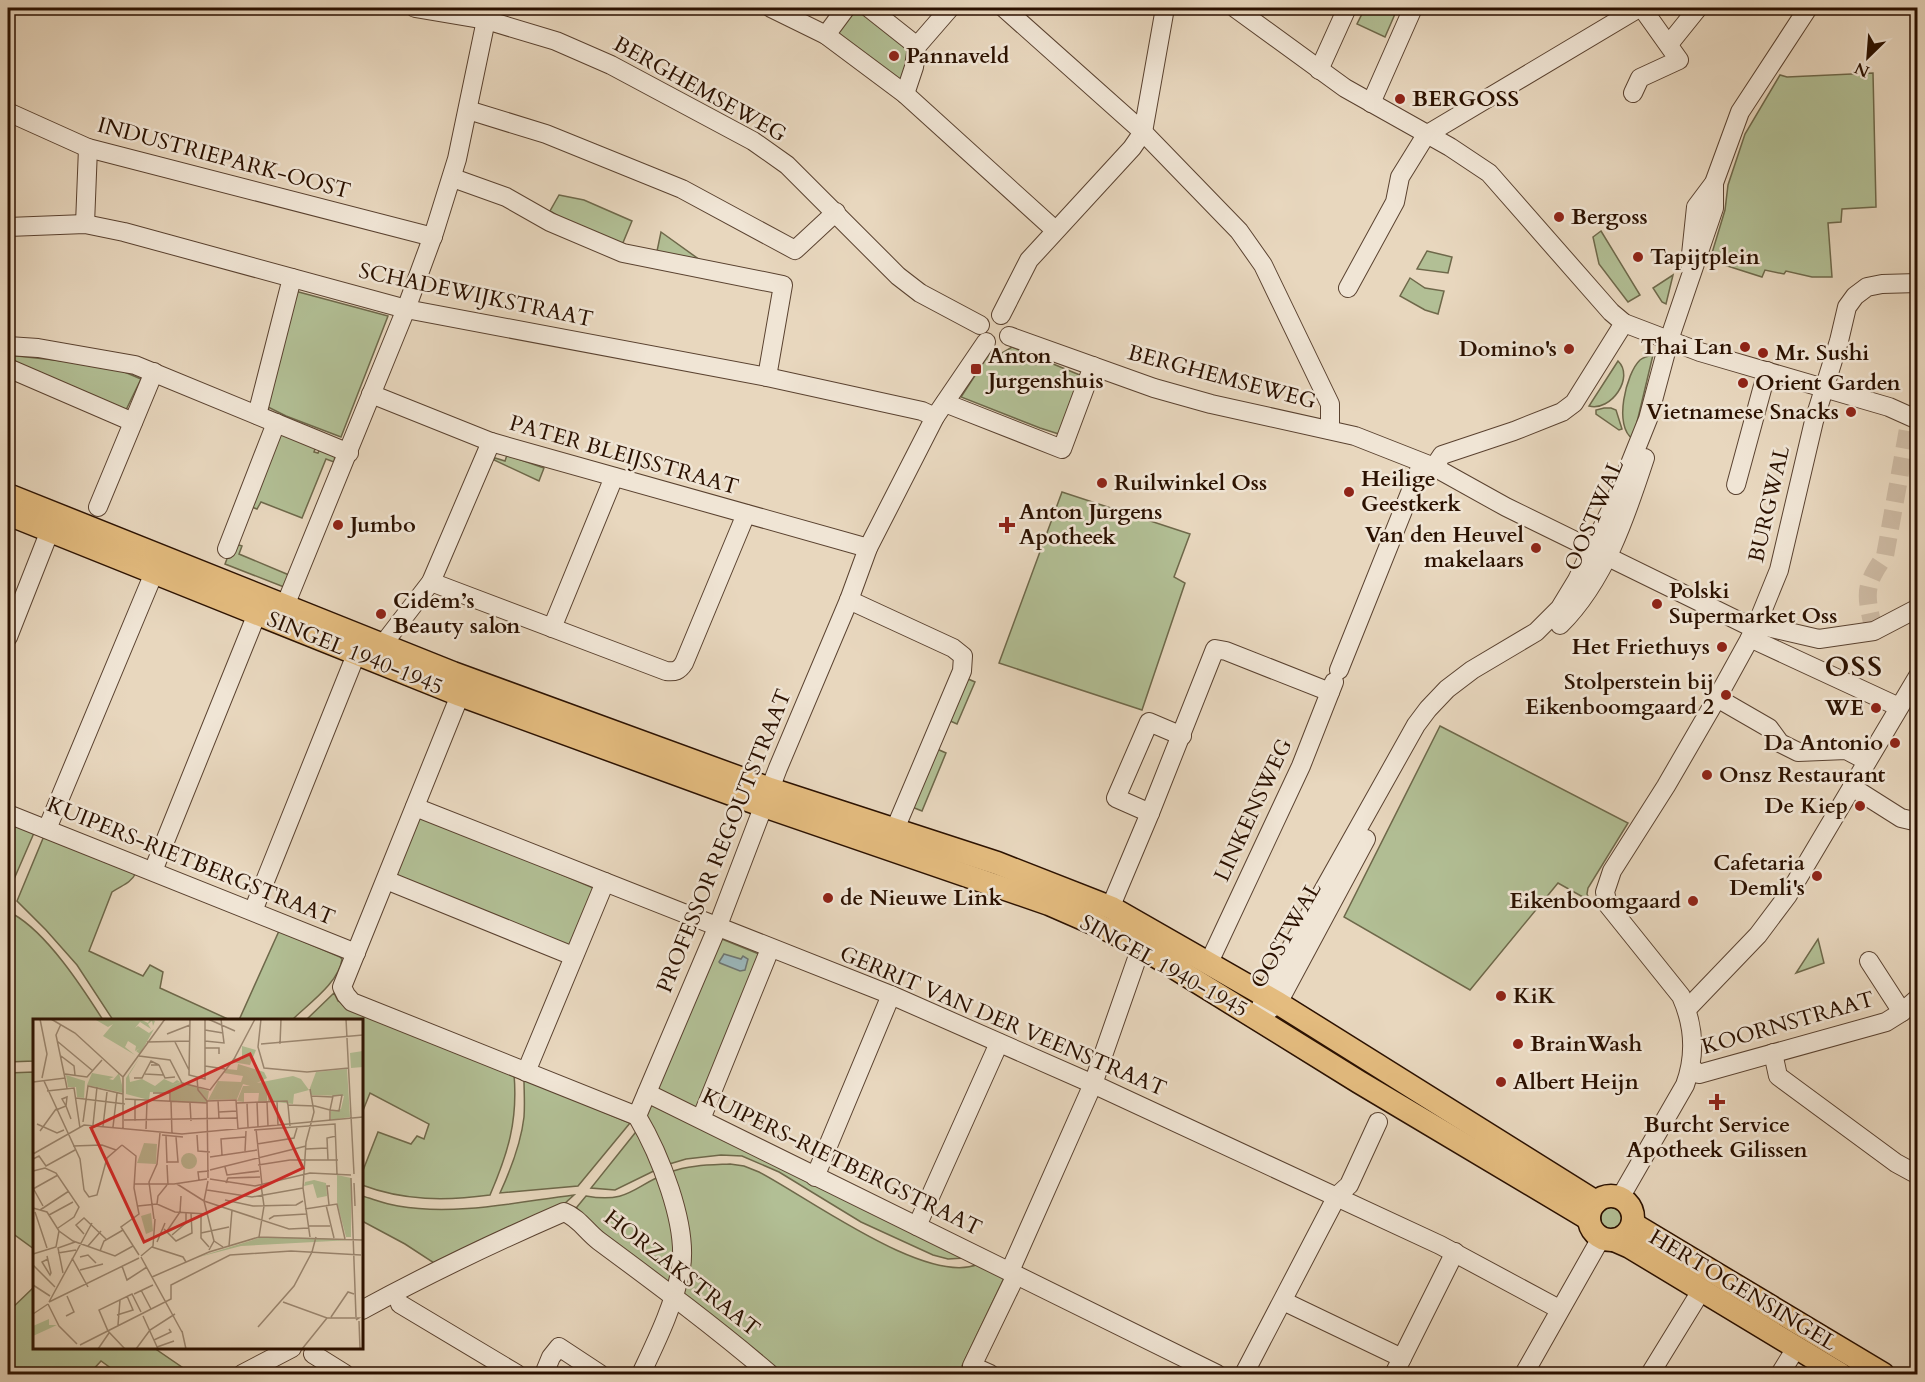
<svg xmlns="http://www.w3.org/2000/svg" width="1925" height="1382" font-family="Cardo,serif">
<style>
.green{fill:#b2bf95;stroke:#6e684a;stroke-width:1.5}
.water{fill:#9bb7bb;stroke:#6e7570;stroke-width:1.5}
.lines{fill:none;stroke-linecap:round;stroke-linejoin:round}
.minor-tunnel{stroke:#ccb9a2;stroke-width:18;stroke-dasharray:18 9;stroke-linecap:butt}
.minor-casing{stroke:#5a4230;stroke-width:20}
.major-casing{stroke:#2b1100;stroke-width:25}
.minor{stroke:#f0e5d5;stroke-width:18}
.major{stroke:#e4bc7f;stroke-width:22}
.poi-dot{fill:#8f2418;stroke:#f0e5d5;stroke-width:2}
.labels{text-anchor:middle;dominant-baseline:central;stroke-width:5;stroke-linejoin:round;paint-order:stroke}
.poi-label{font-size:22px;font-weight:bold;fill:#2b1100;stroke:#f0e5d5;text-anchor:start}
.street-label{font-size:22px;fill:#2b1100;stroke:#f0e5d5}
.district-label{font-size:28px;font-weight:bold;letter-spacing:1.5px;fill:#2b1100;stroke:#f0e5d5}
.inset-road{fill:none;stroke:#9c8872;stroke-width:1.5}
.view{fill:#d62828;fill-opacity:0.15;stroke:#d62828;stroke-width:3}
.inset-edge{fill:none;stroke:#2b1100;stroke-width:3}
</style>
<rect width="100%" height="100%" fill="#e8d7be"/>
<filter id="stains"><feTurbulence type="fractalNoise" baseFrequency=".00333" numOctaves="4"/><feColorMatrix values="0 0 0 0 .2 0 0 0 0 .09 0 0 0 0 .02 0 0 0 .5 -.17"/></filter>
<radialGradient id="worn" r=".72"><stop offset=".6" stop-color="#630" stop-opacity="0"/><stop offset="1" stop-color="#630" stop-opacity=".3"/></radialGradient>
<g class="green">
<path d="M852 8H859L907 44 909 51 902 79H896L835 33Z"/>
<path d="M1365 8H1380L1395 14 1385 37 1357 24Z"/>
<path d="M1873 73 1876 207 1842 209 1841 222 1828 223 1832 277H1812L1786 271 1784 274 1765 270 1762 277 1718 263 1720 256 1712 253 1725 210 1728 185 1745 134 1780 75 1787 77Z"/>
<path d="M559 195 584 200 632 221 622 245 580 229 550 211Z"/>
<path d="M1601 231 1640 295 1628 302 1599 264 1593 237Z"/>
<path d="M661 232 707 265 656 256Z"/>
<path d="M1427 251 1452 257 1448 273 1417 269Z"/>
<path d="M1673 275 1666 304 1662 302 1653 288Z"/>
<path d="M1410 278 1425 288 1444 291 1438 314 1425 310 1400 296Z"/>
<path d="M295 291 388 316 341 437 286 416 266 406Z"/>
<path d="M1012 347 1087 378 1065 436 1040 428 961 397 989 354 1002 353Z"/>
<path d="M8 355 100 365 101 362 141 379 125 412 8 365Z"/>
<path d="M1653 355 1633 439C1613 427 1626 373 1640 360 1644 357 1648 356 1653 355Z"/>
<path d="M1618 361C1635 377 1611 412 1589 406Z"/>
<path d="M1604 408H1611L1616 410 1622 429 1619 430 1596 414V410Z"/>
<path d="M283 434 316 446 314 452 318 453 320 448 335 455 334 462 326 459 302 518 261 502 257 509 249 506 280 436Z"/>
<path d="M507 455 544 468 539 481 494 460 495 458 505 461Z"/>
<path d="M1062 492 1190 534 1174 577 1185 583 1142 710 999 663Z"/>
<path d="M233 543 242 546 239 554 289 575 284 587 225 564Z"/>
<path d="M966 678 975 682 957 724 948 720Z"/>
<path d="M1440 726 1628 823 1588 888 1587 894 1590 901 1558 883 1470 990 1344 917Z"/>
<path d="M937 749 946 753 922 811 912 807Z"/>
<path d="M419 814 598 890 572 952 393 878Z"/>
<path d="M8 822 34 833 8 893Z"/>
<path d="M44 836 136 873C130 884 122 885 112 892L89 951 143 976 150 965 163 972 160 988 230 1020H113L77 965 46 930 17 901Z"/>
<path d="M13 914C47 933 82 987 103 1020H34V1061L8 1062V919Z"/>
<path d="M279 931 340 957 342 959C339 983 308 1004 292 1020H239Z"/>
<path d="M717 937 759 954 696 1109 659 1091 656 1087Z"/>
<path d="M1818 939 1824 963 1796 973Z"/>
<path d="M334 993 338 1001 344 1004 514 1074C518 1121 508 1153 490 1195 446 1201 404 1201 362 1185V1173L378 1132 411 1144 417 1136 424 1139 429 1124 370 1093 362 1113V1020H306Z"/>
<path d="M34 1072V1249L8 1230V1073Z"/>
<path d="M524 1079 630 1123 578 1186 500 1193C511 1169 521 1144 524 1117 525 1104 524 1091 524 1079Z"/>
<path d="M652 1102 966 1258 948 1259 933 1255 861 1222 779 1172 742 1156 721 1155 686 1159 666 1165 615 1190 591 1188 635 1133Z"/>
<path d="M730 1164 744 1166 759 1172C806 1196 928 1287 978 1264L1004 1278 962 1366 978 1374H764L574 1214 577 1207 586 1196C630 1204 634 1185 670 1172 689 1165 710 1165 730 1164Z"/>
<path d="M574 1195 564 1204 437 1265 405 1244 362 1221V1196C373 1199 385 1204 398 1206 455 1216 517 1202 574 1195Z"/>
<circle cx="1611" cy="1218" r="14"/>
<path d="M34 1287V1348H154L192 1374H119L101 1361 89 1374H8V1312Z"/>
</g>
<path class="water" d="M724 954 741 959 743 956 748 959 745 970 740 971 720 963 719 962Z"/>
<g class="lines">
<path class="minor-tunnel" d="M1874 631C1866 595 1862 588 1885 556L1910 418"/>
<defs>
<g id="minor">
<path d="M415 8 486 20 556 41 611 65 753 141 787 165 898 276 920 293 980 325"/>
<path d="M771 8 826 35 905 94 1055 230"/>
<path d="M869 8 917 46"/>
<path d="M1004 8 1143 132 1239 231 1263 265 1330 404V430"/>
<path d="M1235 8 1345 88 1450 147 1489 173 1611 312 1624 323 1700 352 1889 407 1918 420"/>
<path d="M826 35 846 8"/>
<path d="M1669 44 1698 8"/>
<path d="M1319 70 1347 8"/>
<path d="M1633 93 1640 78 1679 60 1642 8"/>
<path d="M905 94 914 67 917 46 950 8"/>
<path d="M1371 103 1413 8"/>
<path d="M468 110 546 134 682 189 795 250 836 212"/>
<path d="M8 112 88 148 433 237"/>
<path d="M453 178 506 197 550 222 623 253 783 285 767 377"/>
<path d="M85 224 88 148"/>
<path d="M8 227 85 224 124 232 406 309 767 377 922 411 935 417"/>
<path d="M1690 264 1696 207 1714 183 1740 112 1808 8"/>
<path d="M1348 288 1395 202 1400 177 1426 135 1639 8"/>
<path d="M1001 315 1029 260 1132 148 1143 132 1165 8"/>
<path d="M1009 336 1154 388 1211 404 1355 436 1434 467 1506 507 1755 629"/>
<path d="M8 346 38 348 135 365 349 453"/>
<path d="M8 368 133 422"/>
<path d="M371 394 491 442 868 548"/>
<path d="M945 403 1062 449 1093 366"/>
<path d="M257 415 292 278"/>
<path d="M1434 467 1442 455 1514 431 1562 412 1574 403 1624 323"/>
<path d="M1736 485 1767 371"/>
<path d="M98 507 154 372"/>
<path d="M227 549 276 423"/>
<path d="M431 582 666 671C675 672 679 671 684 663L746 514"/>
<path d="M849 600 953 648 963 656 962 671 898 822"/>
<path d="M280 618 406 309 434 233 457 159 486 20"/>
<path d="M1560 625C1605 580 1626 516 1645 458"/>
<path d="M552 628 614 477"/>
<path d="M1755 629 1767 627 1819 639 1874 631 1918 608"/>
<path d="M8 637 47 538"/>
<path d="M1750 638 1899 707"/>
<path d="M387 639 431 582 491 442"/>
<path d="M1339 670 1422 463"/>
<path d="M460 695 342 987 346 995 352 1002 637 1116"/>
<path d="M1717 698 1769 728 1780 743 1798 752 1846 750 1867 761"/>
<path d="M1852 787 1901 818 1918 822"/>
<path d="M415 807 891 995 1093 1084 1440 1245 1559 1309"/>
<path d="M1150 813 1116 798 1149 722 1182 736"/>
<path d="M8 814 356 953"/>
<path d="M47 829 151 580"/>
<path d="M153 871 254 621"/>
<path d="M386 880 573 956"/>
<path d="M1113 901 1150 813 1215 649 1226 651 1330 692"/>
<path d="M253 911 353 662"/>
<path d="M1212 956 1301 766 1334 682"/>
<path d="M1869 961 1902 1012"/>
<path d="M1687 1009 1758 935 1788 895 1918 676"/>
<path d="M1269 1010 1278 1003 1366 839"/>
<path d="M1258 1018 1264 996 1416 725 1428 709 1447 689 1472 670 1536 632 1560 608 1577 580 1615 501 1648 419 1670 337 1714 208V183"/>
<path d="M1773 1053 1778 1076 1896 1163 1918 1175"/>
<path d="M1691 1067 1699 1074 1886 1022 1902 1012 1918 998"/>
<path d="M526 1072 605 882"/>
<path d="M647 1093 1217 1374"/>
<path d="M701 1119 770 949"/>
<path d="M815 1177 891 995"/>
<path d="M1620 1198 1685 1085C1696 1055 1694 1025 1681 996L1608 905 1605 892 1612 871 1666 786 1717 698 1755 629 1779 570 1814 421 1839 341 1847 307 1855 296 1867 287 1882 284 1918 283"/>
<path d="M917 1226 999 1043"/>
<path d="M1010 1271 1093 1084 1141 947"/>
<path d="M1283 1301 1402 1358"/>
<path d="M400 1304 517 1374"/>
<path d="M362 1310C428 1274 495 1242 564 1212 579 1218 586 1231 599 1241 657 1284 715 1327 770 1374"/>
<path d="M313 1354 345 1374"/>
<path d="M242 1374 292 1348"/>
<path d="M544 1374 551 1357 559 1347 600 1374"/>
<path d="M641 1374C657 1340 674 1306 681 1268 688 1224 659 1153 637 1116L717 928 778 768 849 600 868 548 935 417 986 342"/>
<path d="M990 1374 972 1366 1016 1275"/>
<path d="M1244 1374 1337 1196 1349 1185 1378 1122"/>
<path d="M1394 1374 1455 1252"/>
<path d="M1524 1374 1601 1238"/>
<path d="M1650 1374 1701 1291"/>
<path d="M1780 1374 1796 1348"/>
</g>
<g id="major">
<path d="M8 495 453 673 770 789 997 863 1112 908 1278 1003 1596 1202"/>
<path d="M8 514 460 695 764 806 1049 904 1104 928 1141 947 1359 1082 1589 1219"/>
<circle cx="1611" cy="1218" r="22"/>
<path d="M1633 1224 1883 1374"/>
<path d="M1614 1240 1630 1247 1840 1374"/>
</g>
</defs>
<use href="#minor" class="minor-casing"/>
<use href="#major" class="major-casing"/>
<use href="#minor" class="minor"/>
<use href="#major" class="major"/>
</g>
<g class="poi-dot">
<circle cx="894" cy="56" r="6"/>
<circle cx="1400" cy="99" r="6"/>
<circle cx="1559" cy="217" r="6"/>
<circle cx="1638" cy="257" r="6"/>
<circle cx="1745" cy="347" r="6"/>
<circle cx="1569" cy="349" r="6"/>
<circle cx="1763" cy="353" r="6"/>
<rect x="970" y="363" width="12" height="12" rx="3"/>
<circle cx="1743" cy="383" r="6"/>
<circle cx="1851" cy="412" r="6"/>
<circle cx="1102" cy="483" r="6"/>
<circle cx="1349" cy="492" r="6"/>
<circle cx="338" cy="525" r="6"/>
<path d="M1004 516h6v6h6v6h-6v6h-6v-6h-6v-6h6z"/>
<circle cx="1536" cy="548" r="6"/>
<circle cx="1657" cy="604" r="6"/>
<circle cx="381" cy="614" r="6"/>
<circle cx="1722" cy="647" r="6"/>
<circle cx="1726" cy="695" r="6"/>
<circle cx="1876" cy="708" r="6"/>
<circle cx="1895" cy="743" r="6"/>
<circle cx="1707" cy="775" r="6"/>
<circle cx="1860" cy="806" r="6"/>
<circle cx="1817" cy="876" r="6"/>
<circle cx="828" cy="898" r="6"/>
<circle cx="1693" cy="901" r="6"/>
<circle cx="1501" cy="996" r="6"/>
<circle cx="1518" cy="1044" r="6"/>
<circle cx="1501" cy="1082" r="6"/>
<path d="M1714 1093h6v6h6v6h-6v6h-6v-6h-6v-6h6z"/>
</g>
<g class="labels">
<g class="poi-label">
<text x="906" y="56">Pannaveld</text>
<text x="1412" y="99">BERGOSS</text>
<text x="1571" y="217">Bergoss</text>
<text x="1650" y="257">Tapijtplein</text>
<text x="1733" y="347" text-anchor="end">Thai Lan</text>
<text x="1557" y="349" text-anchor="end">Domino's</text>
<text x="1775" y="353">Mr. Sushi</text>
<text x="988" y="356">Anton<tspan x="988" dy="25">Jurgenshuis</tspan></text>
<text x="1755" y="383">Orient Garden</text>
<text x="1839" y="412" text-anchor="end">Vietnamese Snacks</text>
<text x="1361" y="479">Heilige<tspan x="1361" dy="25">Geestkerk</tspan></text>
<text x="1114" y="483">Ruilwinkel Oss</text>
<text x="1019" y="512">Anton Jurgens<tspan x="1019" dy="25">Apotheek</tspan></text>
<text x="350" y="525">Jumbo</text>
<text x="1524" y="535" text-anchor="end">Van den Heuvel<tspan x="1524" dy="25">makelaars</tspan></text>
<text x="1669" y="591">Polski<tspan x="1669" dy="25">Supermarket Oss</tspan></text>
<text x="393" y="601">Cidem’s<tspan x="393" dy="25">Beauty salon</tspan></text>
<text x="1710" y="647" text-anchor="end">Het Friethuys</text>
<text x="1714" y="682" text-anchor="end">Stolperstein bij<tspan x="1714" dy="25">Eikenboomgaard 2</tspan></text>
<text x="1864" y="708" text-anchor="end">WE</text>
<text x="1883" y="743" text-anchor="end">Da Antonio</text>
<text x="1719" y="775">Onsz Restaurant</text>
<text x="1848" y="806" text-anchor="end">De Kiep</text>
<text x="1805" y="863" text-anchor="end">Cafetaria<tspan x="1805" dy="25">Demli's</tspan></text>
<text x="840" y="898">de Nieuwe Link</text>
<text x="1681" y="901" text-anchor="end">Eikenboomgaard</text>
<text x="1513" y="996">KiK</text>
<text x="1530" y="1044">BrainWash</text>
<text x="1513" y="1082">Albert Heijn</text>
<text x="1717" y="1125" text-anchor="middle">Burcht Service<tspan x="1717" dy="25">Apotheek Gilissen</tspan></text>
</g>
<g class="street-label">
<text transform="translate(700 89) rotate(29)">BERGHEMSEWEG</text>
<text transform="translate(224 158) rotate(15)">INDUSTRIEPARK-OOST</text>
<text transform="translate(476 295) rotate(12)">SCHADEWIJKSTRAAT</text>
<text transform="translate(1222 377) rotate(15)">BERGHEMSEWEG</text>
<text transform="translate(624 455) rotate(16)">PATER BLEIJSSTRAAT</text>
<text transform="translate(1769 504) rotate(-77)">BURGWAL</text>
<text transform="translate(1594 515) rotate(-67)">OOSTWAL</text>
<text transform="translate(355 653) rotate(22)">SINGEL 1940-1945</text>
<text transform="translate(1253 810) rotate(-65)">LINKENSWEG</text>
<text transform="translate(724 841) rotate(-68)">PROFESSOR REGOUTSTRAAT</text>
<text transform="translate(191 861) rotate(22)">KUIPERS-RIETBERGSTRAAT</text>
<text transform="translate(1286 935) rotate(-60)">OOSTWAL</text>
<text transform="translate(1164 966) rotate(29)">SINGEL 1940-1945</text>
<text transform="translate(1003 1021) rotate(23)">GERRIT VAN DER VEENSTRAAT</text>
<text transform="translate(1788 1023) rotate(-16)">KOORNSTRAAT</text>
<text transform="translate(842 1162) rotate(26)">KUIPERS-RIETBERGSTRAAT</text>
<text transform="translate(682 1273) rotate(38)">HORZAKSTRAAT</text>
<text transform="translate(1743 1290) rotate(31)">HERTOGENSINGEL</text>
</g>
<g class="district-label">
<text x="1854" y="667">OSS</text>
</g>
</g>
<g transform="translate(33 1019)">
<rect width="330" height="330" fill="#e8d7be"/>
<path d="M107 0 115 4 117 0 122 2 120 7 119 2 115 5 118 10 107 3 102 9 105 7 116 14 121 10 107 35 103 32 107 29 102 32 103 27 95 22 92 28 102 36 70 17 80 5 75 8 63 1ZM209 27 223 31 217 46 199 43 201 39 209 41ZM330 32V48L318 49 317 34ZM107 38 96 56 97 63 109 60 122 67 131 60 140 64 144 61 147 63 135 67 148 63 176 72 174 84 138 83V74L117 73 116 81 93 75V59ZM205 45 231 53 234 59 224 64 260 57 268 60 276 71 261 75 260 85 235 82V68L234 82 225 83 226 74H211V83L204 82 210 67H217L210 65 204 80 175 81 185 62 208 63 210 57 191 54 194 50 204 51ZM314 50 317 98 298 101V92L308 90 311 77 278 76 277 69 283 53ZM59 54 81 58 76 60 80 61 86 54 91 74 54 66ZM33 56 52 62 51 79 44 78 43 68H35ZM111 124 124 125 123 145 104 144ZM148 142a8 8 0 1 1 16 0a8 8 0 1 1-16 0ZM304 156 318 159V218H313L304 183ZM281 161 293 164 294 177 284 179 280 165 271 167 272 163ZM118 194 120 212 113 215 108 197ZM229 218 284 219 318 221 208 227 162 239ZM16 300V306H24L0 317V307Z" fill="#b2bf95"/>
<path class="inset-road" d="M7 0 14 35 9 59M18 0 42 14 90 58M157 0 156 56 172 60V0M175 0 202 12M228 0 225 28 231 49 274 53 316 49M313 0 321 155M28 5 23 16 32 59M172 11 190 14M134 15 157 6M24 22 60 52M172 22 191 24 188 0M114 23 157 22M142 23 156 51M228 25 330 16M247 25 248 0M172 29H186V35M28 37 41 47 42 56M106 37 137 41 149 64 177 71 201 40 222 0M126 46 132 59 142 58M172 47 192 50M32 55 54 58 69 41M112 55 130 56M90 58 132 0M90 58V109M101 59H109L118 42 126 46H118M164 59 165 71 174 82 175 159M11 62 47 140 51 171M0 63 32 59 34 69M277 70 281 93 273 123 270 169 277 218M14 72 41 69 47 109M120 74H137V83M278 77 300 78M43 79 92 85M92 80 174 84M185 81 186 100M174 82 203 81 205 110M244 82 245 107M138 83 139 115M224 83 225 108M234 83 235 107M157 84 158 102M204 84 254 82 255 86 282 87 297 91 306 92 309 76 300 77 297 91V102M214 84 215 108M255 86 257 107M23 91 33 87 34 78 29 80 33 87 38 100M186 93 204 92M91 101 205 99M102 102V80M50 103 55 67 90 75M4 105 24 114 31 111M60 106 64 68M70 107 74 73M80 108 84 74M113 110 114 83M223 110 229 166M221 111 302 105 304 155M7 112 23 90M129 116 150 118M164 116 165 132 177 133M133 117 134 144M224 125 261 119 264 109M89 126 103 137 101 169 106 195 88 208 106 236M40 127 69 126 83 131M273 130 294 129M212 132 213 112M0 135 51 106 149 115 330 98M189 136 188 120 212 118M177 138 224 131M0 140 6 137 13 147 42 131M295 141 294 119 303 117M134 143H145L143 118M134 146 135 166M225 146 257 141H305M192 148 194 156 226 152M177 151 273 127M0 152 12 149 23 154 46 188 41 198 25 209M318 159 323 298M177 160 222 167 277 154 318 156M166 161 165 153 176 152M175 162 171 182 181 222M193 164 195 159 227 158M321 164 322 187M101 165H141L174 160M144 165 171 182 256 210 276 209M0 169 10 187M0 170 25 156M51 171 56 178 64 176 74 139 89 126M174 171 219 178 270 169M192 181 220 187 263 186 270 182M124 185 125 177 134 166M293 186 301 219M296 186 294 167H297M105 187 124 185 142 193 174 195M0 189 14 193 26 212 40 222 82 237 100 227M272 190 304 185 312 220M7 191 36 172M2 193 14 229M16 196 40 183M168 196V219L176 228M121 200 116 163 124 145 127 114M236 200 241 197 273 195M276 207H297M131 210 143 222 159 214 158 194M134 212 147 193 148 177M168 214 196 208M51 215 43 206 51 199 73 220M139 216 153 204V194M226 218 231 187 228 166M124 223 132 204M55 227 68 212M196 227 199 191M119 228 150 238 153 243M176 231 181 222 190 228M67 232 71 222 90 211M25 234 43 231M0 235 23 228 26 212M14 237 18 254 17 256 9 243 15 240M108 237 120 227 122 200M47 238 55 236 63 244M108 238 149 313M39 239 55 268M0 246 22 268M89 247 94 261 114 248M47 251 70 245M30 254 25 229 42 223M119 258 176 233 226 218 330 221M0 266 17 277M108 271 118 290M101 275 120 266M16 283 106 239M16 283 59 204M250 283 294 299H326L323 301M15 285 26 307 44 325M0 295 15 285M84 296 100 291 94 277M33 297 41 293 34 277M110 297 125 330M298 298 315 273 321 275M326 302 327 330M85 306 87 281M225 308 261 267 279 233 283 218M149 312 153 330M121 321 138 313 136 310M47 326 138 280V266L197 236 258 232 328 236M124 328 141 322M65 330 76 314M92 330 75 312 66 291 99 275 108 293M103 330 117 311 142 295M269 330 294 299"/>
<path class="view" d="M217 35 270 149 111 223 58 109Z"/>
<rect width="330" height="330" class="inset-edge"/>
</g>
<rect width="1925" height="1382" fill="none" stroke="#e8d7be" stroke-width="30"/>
<rect x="9" y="9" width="1907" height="1364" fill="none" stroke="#2b1100" stroke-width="3"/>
<rect x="15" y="15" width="1895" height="1352" fill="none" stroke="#2b1100" stroke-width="1.5"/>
<g transform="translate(1868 57) rotate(205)" stroke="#f0e5d5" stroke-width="4.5" paint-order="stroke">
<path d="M0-4.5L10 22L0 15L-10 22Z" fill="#2b1100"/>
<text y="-9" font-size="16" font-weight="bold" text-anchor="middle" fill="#2b1100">N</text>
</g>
<rect width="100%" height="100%" filter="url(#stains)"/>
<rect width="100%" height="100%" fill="url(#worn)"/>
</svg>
